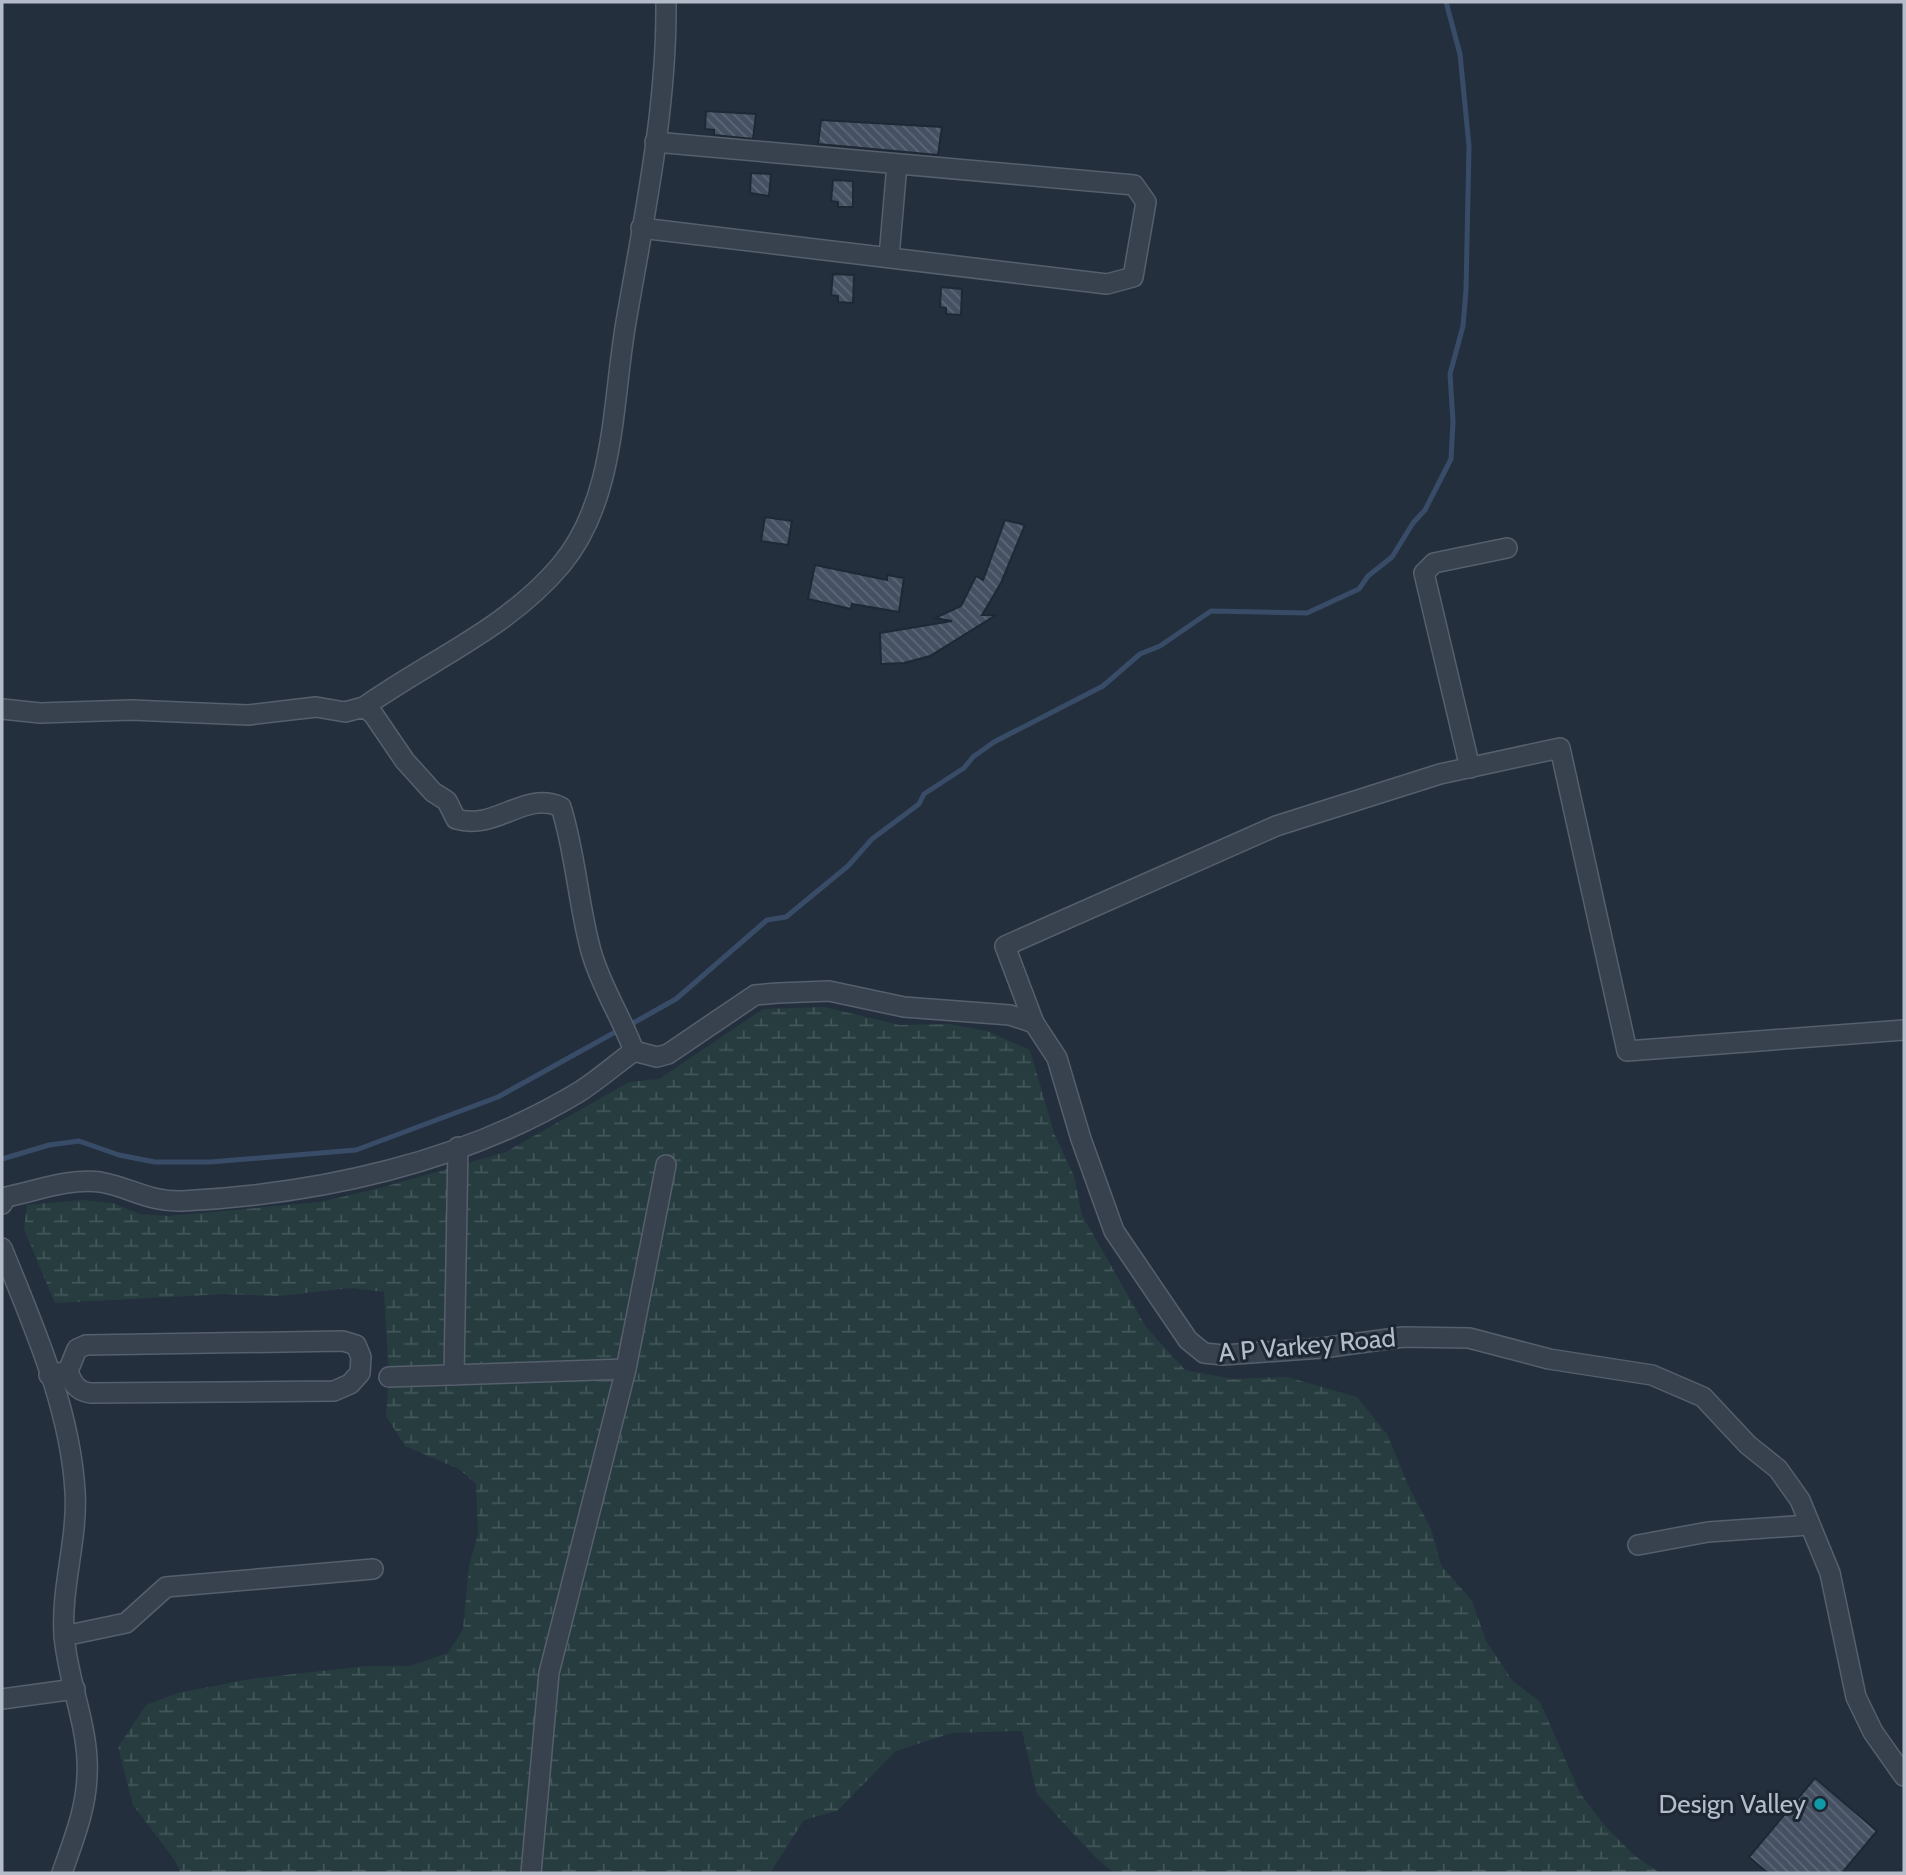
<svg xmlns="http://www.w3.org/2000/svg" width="1906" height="1875" font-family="Cabin,sans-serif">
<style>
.wetland{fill:url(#wetland-marsh)}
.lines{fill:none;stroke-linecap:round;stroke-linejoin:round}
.stream{stroke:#394c67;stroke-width:5}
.building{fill:url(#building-back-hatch);stroke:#1f2835;stroke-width:2}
.minor-casing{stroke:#565f6c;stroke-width:22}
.minor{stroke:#38414e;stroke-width:19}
.culture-dot{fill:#0f9aa8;stroke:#1d2633;stroke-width:2.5}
.labels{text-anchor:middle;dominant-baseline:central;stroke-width:6;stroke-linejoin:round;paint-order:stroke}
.street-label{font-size:26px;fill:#b4bcc9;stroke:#1d2633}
.poi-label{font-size:26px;fill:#b4bcc9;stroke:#1d2633;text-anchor:end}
</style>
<defs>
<pattern id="wetland-marsh" width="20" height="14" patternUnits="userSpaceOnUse" patternTransform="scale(1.75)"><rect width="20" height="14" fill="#263c3f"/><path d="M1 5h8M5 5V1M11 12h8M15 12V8" fill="none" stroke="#435659"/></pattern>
<pattern id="building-back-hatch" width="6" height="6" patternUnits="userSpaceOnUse" patternTransform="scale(1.75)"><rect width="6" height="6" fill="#455162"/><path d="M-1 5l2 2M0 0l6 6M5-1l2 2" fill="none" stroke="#5d6877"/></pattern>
</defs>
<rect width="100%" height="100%" fill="#242f3e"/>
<path class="wetland" d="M824 1007 900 1025 949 1024 987 1031 1030 1050 1054 1133 1074 1176 1082 1215 1146 1327 1185 1370 1233 1379 1287 1377 1357 1397 1387 1434 1408 1485 1431 1529 1441 1565 1472 1601 1486 1641 1512 1680 1540 1702 1580 1793 1606 1827 1635 1856 1660 1873H1114L1095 1857 1037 1794 1022 1731 952 1733 896 1751 837 1811 804 1820 770 1873H181L174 1859 133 1805 118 1747 146 1705 178 1693 250 1679 367 1666H410L448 1653 463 1629 469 1566 478 1534 476 1484 459 1469 405 1446 386 1416 389 1377 384 1292 351 1288 278 1296 226 1294 55 1303 24 1229 27 1205 82 1200 112 1203 140 1214 168 1216 320 1202 380 1188 506 1152 629 1082 659 1079 763 1009Z"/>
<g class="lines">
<g class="stream">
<path d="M628 1026 676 999 767 920 786 917 848 866 872 839 919 804 924 794 964 768 973 757 994 742 1103 686 1140 654 1160 646 1211 611 1307 613 1359 589 1368 576 1392 557 1413 523 1425 510 1451 459 1453 422 1450 374 1463 326 1466 290 1469 146 1460 54 1446 2"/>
<path d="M2 1159 49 1145 79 1141 119 1155 155 1162H210L356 1150 498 1097 619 1030"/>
</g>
</g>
<g class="building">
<path d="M706 111 756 114 753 139 714 135V130L705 129Z"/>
<path d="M821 120 942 127 938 155 818 144Z"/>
<path d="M751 173 771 174 769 196 750 193Z"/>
<path d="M833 180 853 181V207H838V202L831 201Z"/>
<path d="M833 274 854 275 853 303 838 302V296L831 295Z"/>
<path d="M941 287 962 289 961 315 946 314V308L940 307Z"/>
<path d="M765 517 792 521 788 545 761 541Z"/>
<path d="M1005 520 1025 525 1001 583 982 615H996L930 656 904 663 881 664 880 633 952 621 935 618 961 606 976 576 983 580Z"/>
<path d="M815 565 887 580V575L904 578 899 612 852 604 851 609 808 599Z"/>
<path d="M1815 1778 1877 1831 1842 1873H1768L1749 1857Z"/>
</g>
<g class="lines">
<defs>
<g id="minor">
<path d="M641 228 1107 284 1133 277 1146 202 1134 185 655 142"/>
<path d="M889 257 897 164"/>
<path d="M364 707C430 660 507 629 561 565 616 499 612 403 626 322 644 217 667 109 666 2"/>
<path d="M2 709 40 713 131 710 248 715 316 707 345 712 364 707 373 714 405 761 433 792 447 801 456 819C497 831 524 790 561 807 576 855 578 904 591 951 601 987 621 1016 634 1051L657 1057 668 1054 755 995 778 993 829 991 904 1007 1010 1015 1034 1023 1057 1058 1081 1139 1114 1231 1188 1340 1204 1353 1223 1355 1322 1348 1403 1337 1469 1338 1549 1359 1652 1375 1703 1397 1748 1445 1778 1469 1800 1500 1830 1573 1856 1697 1873 1732 1904 1776"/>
<path d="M1470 768 1424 573 1434 563 1507 548"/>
<path d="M1034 1023 1005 946 1276 826 1440 774 1560 748 1627 1051 1904 1030"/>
<path d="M2 1204 6 1197C36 1191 69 1178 100 1182 130 1187 148 1202 182 1201 319 1194 461 1163 579 1092 598 1080 616 1064 634 1051"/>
<path d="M2 1248C33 1325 70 1407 75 1491 78 1539 61 1586 64 1634 67 1681 90 1728 87 1776 86 1810 73 1841 62 1873"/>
<path d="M49 1375 68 1371 77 1349 86 1345 343 1341 356 1345 361 1357 360 1373 350 1384 334 1391 90 1393C77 1391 72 1383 68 1371"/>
<path d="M454 1375 458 1147"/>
<path d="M389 1377 626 1369"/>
<path d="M1638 1545 1708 1532 1809 1525"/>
<path d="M64 1636 126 1623 166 1587 373 1569"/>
<path d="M2 1699 75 1689"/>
<path d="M531 1873 549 1673 626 1369 666 1165"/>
</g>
</defs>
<use href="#minor" class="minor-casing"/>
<use href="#minor" class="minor"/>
</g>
<circle class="culture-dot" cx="1820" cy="1804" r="7"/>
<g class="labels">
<g class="street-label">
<text transform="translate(1307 1345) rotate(-5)">A P Varkey Road</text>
</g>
<g class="poi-label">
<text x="1806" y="1804">Design Valley</text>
</g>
</g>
<rect width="1906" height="1875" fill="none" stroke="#b4bcc9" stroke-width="7"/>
</svg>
